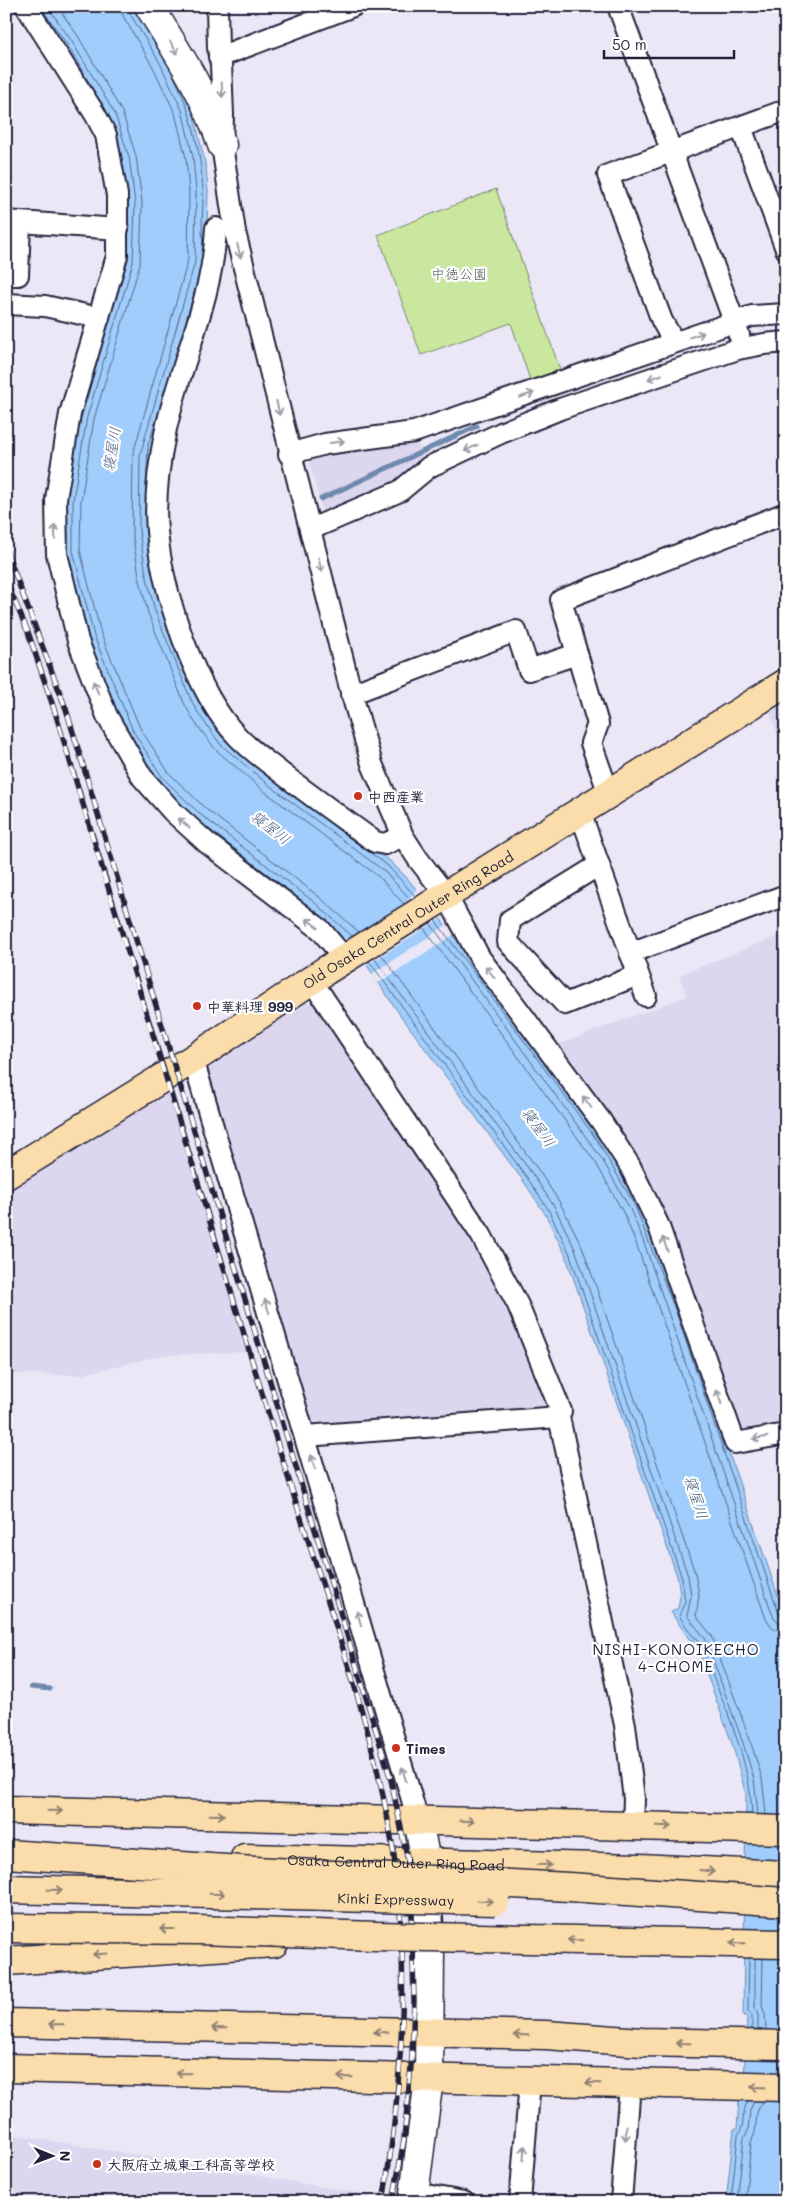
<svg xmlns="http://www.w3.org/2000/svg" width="792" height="2208" font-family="Mali,'Klee One',sans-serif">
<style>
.built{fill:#ddd6ef}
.green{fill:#c9e79f;stroke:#76846d}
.water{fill:#a0cdfb;stroke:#6e89ae}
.pier{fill:#ebe7f6}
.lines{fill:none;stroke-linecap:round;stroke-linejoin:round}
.shore{stroke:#546688;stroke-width:1}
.stream{stroke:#6e89ae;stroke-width:5}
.street-casing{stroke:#22223b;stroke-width:24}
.secondary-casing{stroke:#22223b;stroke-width:31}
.primary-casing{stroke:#22223b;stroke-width:31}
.highway-casing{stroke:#22223b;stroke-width:31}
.street{stroke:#fff;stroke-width:20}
.secondary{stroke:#fff;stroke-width:28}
.primary{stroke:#fbddab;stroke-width:28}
.highway{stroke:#fbddab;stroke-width:28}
.rail-casing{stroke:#22223b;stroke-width:5.5}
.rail{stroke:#fff;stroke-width:4;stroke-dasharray:11;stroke-linecap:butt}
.highway-bridge-casing{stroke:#22223b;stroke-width:31;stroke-linecap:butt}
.highway-bridge{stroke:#fbddab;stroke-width:28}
.oneway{stroke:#9c9ca7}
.oneway2{stroke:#8e8073}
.poi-dot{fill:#c8321e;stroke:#fff;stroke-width:2}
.labels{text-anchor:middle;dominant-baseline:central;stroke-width:4.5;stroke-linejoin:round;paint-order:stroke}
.park-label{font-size:14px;fill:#545d59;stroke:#fff}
.poi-label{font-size:14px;font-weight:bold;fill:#22223b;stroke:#fff;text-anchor:start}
.street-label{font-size:14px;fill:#22223b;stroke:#fff}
.water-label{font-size:15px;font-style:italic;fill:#4e5e7e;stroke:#fff}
.neighbourhood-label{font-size:15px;letter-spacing:1px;fill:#22223b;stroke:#fff}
</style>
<rect width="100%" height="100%" fill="#ebe7f6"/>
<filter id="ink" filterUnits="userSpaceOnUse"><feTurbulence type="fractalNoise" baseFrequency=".02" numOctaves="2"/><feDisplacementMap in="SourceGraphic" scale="10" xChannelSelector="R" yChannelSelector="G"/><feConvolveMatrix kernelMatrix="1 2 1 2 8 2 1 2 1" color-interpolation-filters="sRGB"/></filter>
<g filter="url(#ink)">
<g class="built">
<path d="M415 438 426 463 399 487 324 518 307 454Z"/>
<path d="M786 701V757L769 711Z"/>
<path d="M786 933V1428L749 1435 737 1426 557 1045 687 996 679 975Z"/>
<path d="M306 1002 317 1005 477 1243 514 1305 553 1412 314 1429 205 1071Z"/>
<path d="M168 1092 248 1352 163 1355 80 1375 6 1374V1190Z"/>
<path d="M6 2133 370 2195 369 2202H6Z"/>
</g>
<path class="green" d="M496 189 562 375 532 386 511 323 421 355 378 235Z"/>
<path class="water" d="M33 6H139L192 107 206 167 208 191 206 263 151 457 189 670 276 776 391 862 407 878 444 923 574 1099 612 1153 640 1204 681 1314 786 1619V2202H726L734 2129H737L739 2101H743L747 2016H743L746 1795 733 1746 695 1642 689 1639 671 1612 678 1608 680 1596 678 1579 565 1254 544 1212 524 1182 398 1012 368 967 344 944 206 833 146 775 97 677 67 574 62 499 122 183Z"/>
<g class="pier">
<path d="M418 888 443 917 364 967 335 938H350L407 901Z"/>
<path d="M448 924 455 934 378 983 372 974Z"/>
</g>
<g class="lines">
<g class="shore">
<path d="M40 6 66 43 111 120"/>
<path d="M47 6 71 40 115 114 129 157 135 203 133 262 87 417 73 500V551L94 636 133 731 163 778 201 815 314 902 352 936"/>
<path d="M57 6 78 36 122 112 136 156 142 203 140 264 94 419 81 501 80 550 101 634 140 728 169 773 206 809 318 896 359 932"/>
<path d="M121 6 123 16 153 67 175 113 186 158 189 192 188 260 133 454 132 531 139 576 148 613 184 703 194 721 216 750 264 791 379 877 404 904"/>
<path d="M129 6 130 14 160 63 182 110 193 157 196 192 195 262 140 455 139 531 146 574 155 611 191 700 200 716 221 745 269 785 384 871 411 900"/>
<path d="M172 73C191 109 201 151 203 192 203 210 201 228 203 246"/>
<path d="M178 348 196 287"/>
<path d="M146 491 148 445 158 415"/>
<path d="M193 690 205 713 230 745"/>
<path d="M314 811 388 866 416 897"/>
<path d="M204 825 307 905"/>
<path d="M435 920 597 1140 635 1206 677 1315 779 1614 786 1618"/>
<path d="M430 923 602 1159 630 1209 643 1240 773 1616 778 1622 786 1624"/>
<path d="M423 927 596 1163 623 1212 636 1243 766 1619 773 1628 786 1632"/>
<path d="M381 954 539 1171 560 1203 582 1246 695 1573 699 1595 696 1616 712 1636 750 1740 762 1778 766 1814"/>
<path d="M374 958 533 1175 554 1206 575 1249 688 1576 691 1596 687 1616 705 1638 743 1743 754 1779 758 1814"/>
<path d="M369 961 528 1179 548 1209 569 1252 682 1578 685 1602 679 1616 692 1635 699 1640C719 1696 750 1754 752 1814"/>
<path d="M749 1958 748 2011 752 2016V2029"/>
<path d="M755 1958V2008L758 2015V2029"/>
<path d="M763 1959 762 2006 765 2014 766 2030"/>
<path d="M731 2202 738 2135C746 2126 741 2111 748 2101"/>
<path d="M737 2202 744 2138 748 2131 750 2110 754 2101"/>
<path d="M745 2202 751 2142 755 2133 757 2113 762 2101"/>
</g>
<g class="stream">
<path d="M321 499 477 426"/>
<path d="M31 1687 50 1689"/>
</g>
<defs>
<g id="street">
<path d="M26 6 95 114 106 135 117 195V256L70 414 56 499 57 554 78 641 107 716 142 777 173 812 207 843 320 929 345 959"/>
<path d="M217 6 218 48 221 64 223 115 222 145 235 232 350 688 372 764 403 836 418 859 446 895 480 958 601 1121 630 1166 658 1224 735 1443 786 1434"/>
<path d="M618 6 739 335"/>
<path d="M219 57 353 6"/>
<path d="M741 127 786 249"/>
<path d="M6 221 118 229"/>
<path d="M216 228C213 298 181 361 166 429 159 462 154 497 157 531 162 591 195 692 237 736 251 751 268 762 284 775 314 798 345 820 375 842L385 844 403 836"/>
<path d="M6 275H18L20 223"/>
<path d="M6 304 45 306 99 318"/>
<path d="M674 342 662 321 608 175 786 110"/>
<path d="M289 454 325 444 414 432 752 316 786 314"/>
<path d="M311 529 400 491 429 467 503 432 560 409 738 349 764 344 786 342"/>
<path d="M351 694 516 631 529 670 577 654"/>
<path d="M609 794 591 743 598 724 561 600 786 513"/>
<path d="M580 812 646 996"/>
<path d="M599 865 510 920 508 942 565 1004 638 975"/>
<path d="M630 953 786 895"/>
<path d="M312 981 481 1235 518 1305 561 1411 559 1417 625 1725 634 1799 633 1825"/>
<path d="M193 1059 418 1820"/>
<path d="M305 1436 559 1417"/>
<path d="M415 2193 464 2202"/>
<path d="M520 2202 530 2081"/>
<path d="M621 2202 630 2084"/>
</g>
<g id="secondary">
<path d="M149 6C176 50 206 95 222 145"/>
<path d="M413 2202 429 2079 430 1949 426 1862 418 1820"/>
</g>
<g id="primary">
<path id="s1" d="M6 1175 201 1054 325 971 786 683"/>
<path d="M6 1810 786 1830"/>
<path id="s2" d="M245 1858 639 1868 786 1875"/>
<path d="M6 2023 546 2035 642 2042 786 2045"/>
<path d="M6 2068 786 2087"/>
</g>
<path id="highway" d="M6 1961 274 1943"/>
</defs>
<use href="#street" class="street-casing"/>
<use href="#secondary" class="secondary-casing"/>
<use href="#primary" class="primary-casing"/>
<use href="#highway" class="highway-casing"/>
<use href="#street" class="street"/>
<use href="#secondary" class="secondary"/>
<use href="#primary" class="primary"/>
<use href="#highway" class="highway"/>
<defs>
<g id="rail">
<path d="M6 550 66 709 391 1780 411 1876 414 2001 412 2056 404 2139 393 2202"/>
<path d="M6 581 28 632 55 712C119 927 185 1142 251 1357 274 1433 298 1510 323 1586 354 1681 385 1778 397 1878 409 1987 401 2094 383 2202"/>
</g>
</defs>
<use href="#rail" class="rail-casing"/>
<use href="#rail" class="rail"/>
<defs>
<g id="highway-bridge">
<path d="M6 1854 255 1871 569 1887 786 1902"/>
<path id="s3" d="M6 1889 495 1901"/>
<path d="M6 1928 198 1930 376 1936 786 1944"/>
</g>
</defs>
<use href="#highway-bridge" class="highway-bridge-casing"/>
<use href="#highway-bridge" class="highway-bridge"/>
</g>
<defs><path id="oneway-shaft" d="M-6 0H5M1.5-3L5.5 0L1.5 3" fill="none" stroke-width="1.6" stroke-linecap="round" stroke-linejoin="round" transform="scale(1.25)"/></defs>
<g class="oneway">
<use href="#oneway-shaft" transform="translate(174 48) rotate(59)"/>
<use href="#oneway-shaft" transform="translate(222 90) rotate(88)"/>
<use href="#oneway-shaft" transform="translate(239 251) rotate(76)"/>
<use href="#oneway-shaft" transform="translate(697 335) rotate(-18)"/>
<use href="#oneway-shaft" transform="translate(655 377) rotate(161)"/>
<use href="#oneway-shaft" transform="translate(527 395) rotate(-19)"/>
<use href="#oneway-shaft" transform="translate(278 408) rotate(77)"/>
<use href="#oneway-shaft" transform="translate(337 442) rotate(-7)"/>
<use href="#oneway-shaft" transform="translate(471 448) rotate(155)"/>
<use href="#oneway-shaft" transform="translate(55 532) rotate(-92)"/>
<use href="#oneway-shaft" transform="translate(320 565) rotate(76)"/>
<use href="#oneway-shaft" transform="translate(96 688) rotate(-112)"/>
<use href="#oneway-shaft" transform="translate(184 823) rotate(-139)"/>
<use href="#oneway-shaft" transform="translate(312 923) rotate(-143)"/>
<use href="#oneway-shaft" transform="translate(490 972) rotate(-127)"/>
<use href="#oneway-shaft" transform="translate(587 1102) rotate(-127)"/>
<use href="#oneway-shaft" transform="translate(665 1244) rotate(-110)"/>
<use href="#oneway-shaft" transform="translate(267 1306) rotate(-107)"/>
<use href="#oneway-shaft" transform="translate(719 1397) rotate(-109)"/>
<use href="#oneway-shaft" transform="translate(760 1438) rotate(171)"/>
<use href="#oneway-shaft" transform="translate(313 1462) rotate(-106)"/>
<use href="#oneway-shaft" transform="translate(359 1618) rotate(-106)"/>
<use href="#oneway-shaft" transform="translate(404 1774) rotate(-106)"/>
<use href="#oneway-shaft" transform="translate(626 2133) rotate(94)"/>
<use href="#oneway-shaft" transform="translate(524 2153) rotate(-85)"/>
</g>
<g class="oneway2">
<use href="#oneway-shaft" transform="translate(55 1811) rotate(1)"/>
<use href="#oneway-shaft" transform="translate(217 1815) rotate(1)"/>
<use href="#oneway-shaft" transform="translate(467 1821) rotate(1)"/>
<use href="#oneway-shaft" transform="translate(664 1826) rotate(2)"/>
<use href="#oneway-shaft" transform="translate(544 1865) rotate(1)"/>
<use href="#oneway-shaft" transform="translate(707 1871) rotate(7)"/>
<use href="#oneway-shaft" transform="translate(55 1890) rotate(1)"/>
<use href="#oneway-shaft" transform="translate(217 1894) rotate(1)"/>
<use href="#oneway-shaft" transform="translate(485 1901) rotate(1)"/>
<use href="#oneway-shaft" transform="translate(167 1929) rotate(-180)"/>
<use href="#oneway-shaft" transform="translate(575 1940) rotate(-179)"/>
<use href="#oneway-shaft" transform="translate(737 1943) rotate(-179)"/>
<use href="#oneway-shaft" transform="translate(100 1954) rotate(176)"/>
<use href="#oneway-shaft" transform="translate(56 2024) rotate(-179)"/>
<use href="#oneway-shaft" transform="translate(219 2028) rotate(-179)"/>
<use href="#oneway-shaft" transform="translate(381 2032) rotate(-179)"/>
<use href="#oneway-shaft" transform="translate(521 2035) rotate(-179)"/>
<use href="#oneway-shaft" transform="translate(683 2043) rotate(-179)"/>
<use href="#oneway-shaft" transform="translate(183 2073) rotate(-179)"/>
<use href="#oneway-shaft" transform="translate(345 2077) rotate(-179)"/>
<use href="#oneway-shaft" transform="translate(593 2083) rotate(-178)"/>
<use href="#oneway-shaft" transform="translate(758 2087) rotate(-179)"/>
</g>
</g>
<g class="poi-dot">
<circle cx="358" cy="796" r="5"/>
<circle cx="197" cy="1006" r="5"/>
<circle cx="396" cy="1748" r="5"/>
<circle cx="97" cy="2164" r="5"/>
</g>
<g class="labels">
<g class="park-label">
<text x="459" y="273">中徳公園</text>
</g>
<g class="poi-label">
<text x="368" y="796">中西産業</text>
<text x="207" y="1006">中華料理 999</text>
<text x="406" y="1748">Times</text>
<text x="107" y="2164">大阪府立城東工科高等学校</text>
</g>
<g class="street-label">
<text stroke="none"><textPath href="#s1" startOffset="476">Old Osaka Central Outer Ring Road</textPath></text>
<text stroke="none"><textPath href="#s2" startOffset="151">Osaka Central Outer Ring Road</textPath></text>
<text stroke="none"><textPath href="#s3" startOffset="390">Kinki Expressway</textPath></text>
</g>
<g class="water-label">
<text transform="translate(111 449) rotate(-81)">寝屋川</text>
<text transform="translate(271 827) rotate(38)">寝屋川</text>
<text transform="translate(539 1127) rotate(54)">寝屋川</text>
<text transform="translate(697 1497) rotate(72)">寝屋川</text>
</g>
<g class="neighbourhood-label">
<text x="676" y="1649">NISHI-KONOIKECHO<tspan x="676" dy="17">4-CHOME</tspan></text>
</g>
</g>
<rect width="792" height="2208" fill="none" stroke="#fff" stroke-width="25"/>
<rect x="12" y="12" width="767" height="2183" fill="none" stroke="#22223b" stroke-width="2" filter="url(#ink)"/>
<g transform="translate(52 2156) rotate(91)" stroke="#ffffff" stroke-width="4" paint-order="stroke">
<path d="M0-4L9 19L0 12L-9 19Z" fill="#22223b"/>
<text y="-8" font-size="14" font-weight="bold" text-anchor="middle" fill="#22223b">N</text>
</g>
<path d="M604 50v8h130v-8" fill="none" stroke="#22223b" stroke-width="2.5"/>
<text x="612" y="50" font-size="15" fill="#22223b" stroke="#ffffff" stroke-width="4" paint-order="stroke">50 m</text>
</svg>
